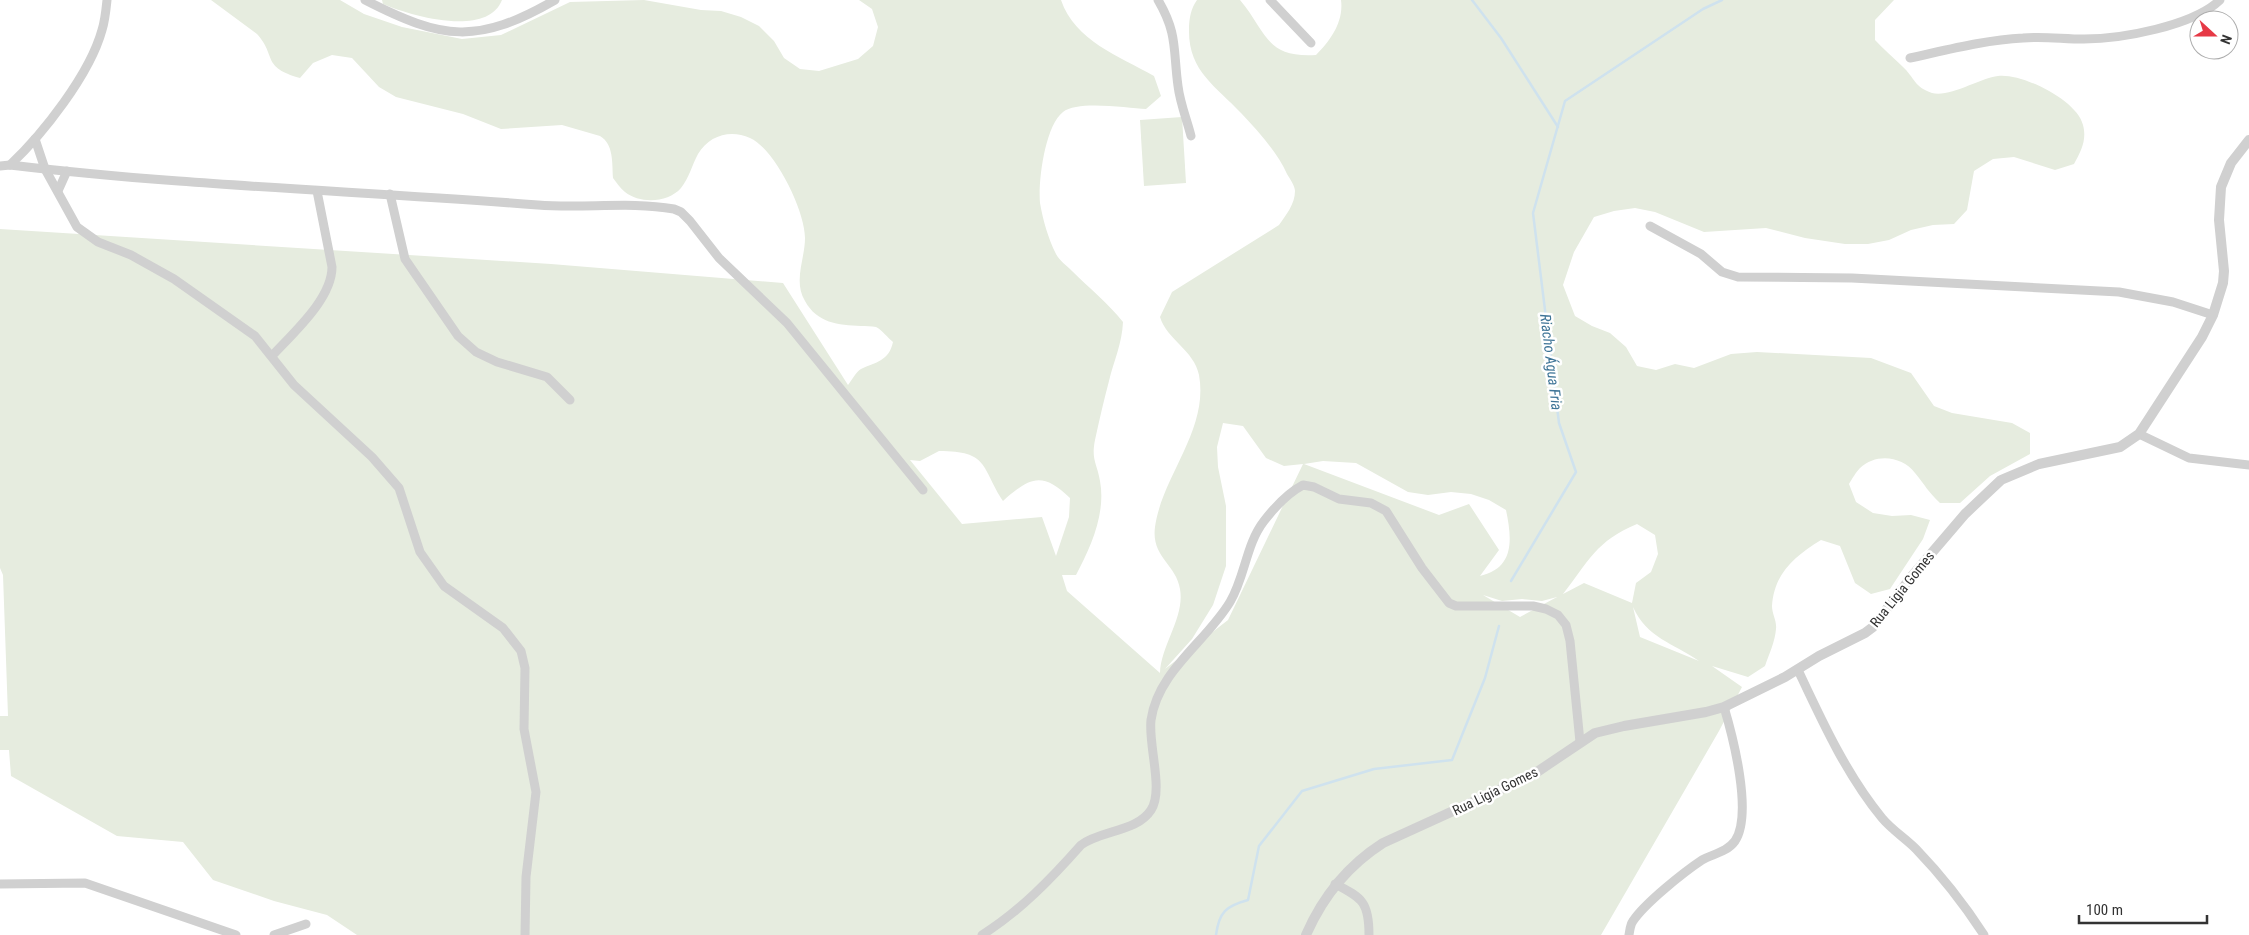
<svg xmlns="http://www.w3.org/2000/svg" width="2249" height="935" font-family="'Roboto Condensed',sans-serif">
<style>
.green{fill:#e6ecdf;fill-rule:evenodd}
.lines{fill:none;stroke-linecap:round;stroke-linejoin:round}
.stream{stroke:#cfe2ee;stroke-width:2.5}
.minor{stroke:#d0d0d0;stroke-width:9}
.tertiary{stroke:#d0d0d0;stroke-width:10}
.labels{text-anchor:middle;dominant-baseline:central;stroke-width:5;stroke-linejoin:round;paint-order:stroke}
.street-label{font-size:14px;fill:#333;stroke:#fff}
.water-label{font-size:15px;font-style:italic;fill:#3f7597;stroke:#fff}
</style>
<rect width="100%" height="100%" fill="#fff"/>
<g class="green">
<path d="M211 0H340L364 14 402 27 462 39 501 35 570 2 644 0 701 10 721 11 741 17 759 26 774 41 784 58 800 69 819 71 858 59 873 46 878 27 872 9 859 0H1061C1075 41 1119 56 1154 76L1161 96 1146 109C1128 108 1077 100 1063 112 1045 126 1038 181 1040 203 1043 220 1048 238 1056 254 1059 260 1067 266 1072 271 1089 288 1108 303 1123 322 1122 344 1114 360 1109 381 1104 400 1099 421 1095 440 1091 460 1097 463 1100 481 1106 513 1091 547 1076 575H1062L1067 591 1160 673C1161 645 1185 617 1180 589 1176 564 1151 557 1155 527 1162 476 1209 430 1199 375 1194 350 1167 340 1160 317L1172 292 1279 225C1286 215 1295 204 1295 191 1295 186 1290 179 1287 174 1277 152 1258 131 1241 113 1216 86 1188 71 1189 29 1189 19 1191 8 1197 0H1240C1267 32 1265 58 1316 55 1330 41 1344 22 1341 0H1894L1875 20V40C1883 49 1893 57 1902 66 1915 78 1914 87 1932 93 1949 98 1980 78 1998 76 2022 73 2077 100 2083 125 2087 140 2081 151 2074 164L2055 170 2014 157 1993 159 1974 171 1967 210 1954 224 1933 225 1911 230 1889 240 1868 244H1845L1805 238 1766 228 1704 232 1655 212 1635 208 1614 211 1594 217 1574 252 1563 285 1575 316 1592 326 1610 333 1626 347 1637 366 1656 370 1675 364 1694 368 1731 354 1757 352 1871 358 1911 373 1934 406 1952 413 2012 423 2030 433V454L1990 476 1960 503H1940C1928 492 1925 485 1915 473 1902 456 1876 453 1860 468 1856 472 1852 479 1849 484L1856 502 1873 513 1892 516 1911 515 1930 520 1923 539 1890 589 1871 594 1855 583 1840 546 1821 540C1795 556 1774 573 1772 606 1772 614 1777 621 1776 629 1775 642 1769 654 1765 666L1748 677 1712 666 1742 687 1719 731 1601 935H357L327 915 274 901 213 880 183 842 117 836 11 776 9 750H0V716H8L3 575 0 568V229L551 264 783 283 848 385C852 380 856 372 861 369 876 362 889 361 893 342 888 338 882 330 876 327 872 326 865 326 861 326 838 325 817 323 805 301 793 281 805 259 805 238 805 211 775 149 750 138 731 129 709 135 698 154 692 165 689 178 681 188 668 203 640 204 625 192 620 188 616 182 613 178 612 164 614 144 600 136L562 125 501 129 463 114 396 97 379 87 352 58 332 55 313 63 300 78C261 67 277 56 257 34ZM1223 423 1243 426 1266 458 1284 466 1303 464 1228 620 1165 669 1192 639 1213 605 1226 566V506L1218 467 1217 447ZM939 451C989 451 981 467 1003 501 1030 477 1042 471 1070 498L1069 517 1056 556 1042 517 962 524 910 460 920 461ZM1323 461 1356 463 1408 492 1428 495 1451 492 1471 494 1489 500 1506 510C1512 539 1515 568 1480 576L1499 550 1469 504 1439 515 1304 464ZM1637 524 1655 535 1658 554 1651 572 1636 583 1632 603 1584 583 1563 594C1589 561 1596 541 1637 524ZM1483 595 1502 601 1522 599 1542 601 1557 597 1520 617ZM1633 607C1647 638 1673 643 1699 661L1640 637Z"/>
<path d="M382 0H502C487 38 411 16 383 4Z"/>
<path d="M1182 117 1186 183 1144 186 1140 120Z"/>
</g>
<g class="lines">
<g class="stream">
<path d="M1472 0 1501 38 1558 127"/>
<path d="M1511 581 1576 472 1559 423 1533 213 1565 101 1703 9 1722 0"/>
<path d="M1216 935C1219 912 1226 906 1248 900L1259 846 1302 791 1374 769 1452 760 1485 678 1499 626"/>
</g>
<g class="minor">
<path d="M365 0C443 40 477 45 555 0"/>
<path d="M1158 0C1178 34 1173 50 1178 86 1180 103 1187 120 1191 136"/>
<path d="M1270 0 1311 43"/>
<path d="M1910 58C1947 50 1985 40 2023 38 2043 36 2063 39 2084 39 2121 39 2193 26 2220 0"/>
<path d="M35 139 45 169 77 227 98 242 131 255 174 279 255 336 294 385 372 457 399 488 420 552 444 586 503 628 521 651 525 668 524 729 536 792 526 877 525 935"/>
<path d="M10 165C43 134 90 74 102 30 105 21 106 10 107 0"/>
<path d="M0 166 10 165C185 186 362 191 538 205 583 209 629 201 674 209L681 212 690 221 719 258 787 323 923 490"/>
<path d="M58 191 67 171"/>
<path d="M390 194 405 259 458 336 476 352 497 362 547 377 570 400"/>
<path d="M1650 226 1701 254 1722 272 1738 277 1852 278 2119 292 2173 302 2213 315"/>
<path d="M272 356C293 333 332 299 332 267L317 191"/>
<path d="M2139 434 2189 458 2249 465"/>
<path d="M1798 670C1822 721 1846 774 1882 818 1892 830 1905 838 1916 849 1941 875 1964 904 1984 935"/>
<path d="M0 884 85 883 236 935"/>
<path d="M1335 884C1363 898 1369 903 1369 935"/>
<path d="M274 935 306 924"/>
<path d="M982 935C1020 911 1051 879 1081 845 1101 830 1137 832 1151 810 1164 790 1148 745 1151 720 1158 671 1206 642 1230 602 1245 577 1246 544 1264 521 1274 508 1288 493 1303 485L1314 487 1339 499 1371 503 1386 511 1422 568 1449 603 1456 606H1533L1546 609 1558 615 1566 625 1570 641 1580 742"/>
<path d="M1629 935C1630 930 1630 925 1633 921 1645 903 1684 872 1702 860 1713 854 1727 852 1735 841 1753 814 1733 737 1724 707"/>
</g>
<path class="tertiary" d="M1306 935C1323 896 1347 866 1383 843L1534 774 1595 733 1624 726 1706 712 1724 707 1785 677 1819 656 1865 633 1873 627 1912 576 1965 514 2001 480 2039 464 2120 447 2139 434 2202 337 2213 315 2223 283 2224 271 2219 220 2221 187 2231 163 2249 140"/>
</g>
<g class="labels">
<g class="street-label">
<text transform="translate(1902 589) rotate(-51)">Rua Ligia Gomes</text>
<text transform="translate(1495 791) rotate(-26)">Rua Ligia Gomes</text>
</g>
<g class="water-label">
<text transform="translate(1551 362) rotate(83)">Riacho Água Fria</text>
</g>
</g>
<g transform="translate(2214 35) rotate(111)"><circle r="24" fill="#ffffff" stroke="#adadad"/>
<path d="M0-4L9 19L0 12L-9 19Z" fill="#e63946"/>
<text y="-8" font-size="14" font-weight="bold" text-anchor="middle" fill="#333333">N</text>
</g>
<path d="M2079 915v8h128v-8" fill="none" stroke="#333333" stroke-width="2.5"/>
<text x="2086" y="915" font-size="15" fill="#333333" stroke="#ffffff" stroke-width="4" paint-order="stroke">100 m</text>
</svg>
